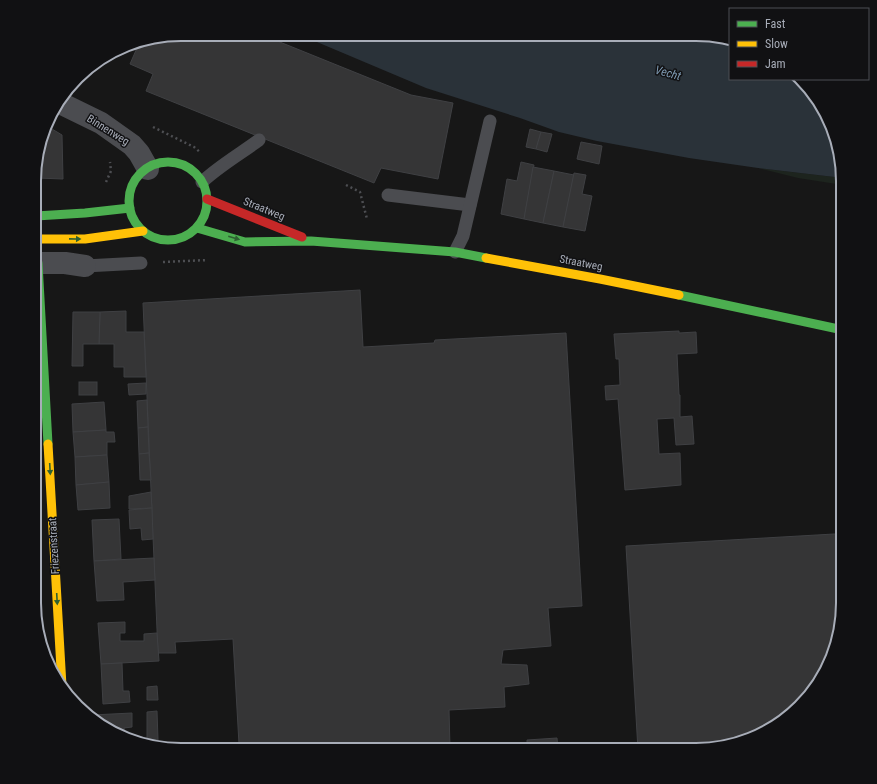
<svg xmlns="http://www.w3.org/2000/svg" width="877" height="784" font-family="'Roboto Condensed',sans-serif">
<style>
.green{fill:#1d241e}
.water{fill:#2a3239}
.building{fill:#353536;stroke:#3f4043}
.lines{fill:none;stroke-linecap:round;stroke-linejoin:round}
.path{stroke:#4d4e52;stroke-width:2.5;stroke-dasharray:2 3;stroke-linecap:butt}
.lane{stroke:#4b4c50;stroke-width:13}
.street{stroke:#4b4c50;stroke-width:22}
.fast{stroke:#4caf50;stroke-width:9}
.slow{stroke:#ffc107;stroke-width:9}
.jam{stroke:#c62828;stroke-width:9}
.oneway{fill:#2e6032}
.labels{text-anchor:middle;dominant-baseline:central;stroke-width:3;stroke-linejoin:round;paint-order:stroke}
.street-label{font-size:11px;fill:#a8adb8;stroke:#111113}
.water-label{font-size:12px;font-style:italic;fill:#7f9bb3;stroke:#111113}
.rim{fill:none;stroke:#a8adb8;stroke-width:2}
</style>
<rect width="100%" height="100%" fill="#171717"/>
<path class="green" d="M758 168 843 178V185L798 178Z"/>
<path class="water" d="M298 34H705L730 41V79H800L806 84 832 125 843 172V178L758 168 689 158 597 141 559 132 520 118 426 88Z"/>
<g class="building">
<path d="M181 34H260L411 95 453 103 438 179 381 168 374 183 146 91 153 74 130 64 140 41Z"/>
<path d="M47 126 62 135 63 179 37 178V153Z"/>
<path d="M530 129 541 132 536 149 526 147Z"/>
<path d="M541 132 552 134 547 152 536 149Z"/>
<path d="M581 142 602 146 599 164 577 159Z"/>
<path d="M521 162 534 165 524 219 501 214 507 179 517 181Z"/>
<path d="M533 167 554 171 543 223 524 219Z"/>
<path d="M554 171 574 175 563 227 543 223Z"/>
<path d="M574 173 586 175 582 194 592 196 585 231 563 227Z"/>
<path d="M360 290 363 347 434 343 435 340 566 333 582 606 548 608 551 646 503 650 501 664 527 665 529 684 504 687 505 707 449 710 450 748 418 750H235V744H239L233 639 175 642 176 653H158L143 303Z"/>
<path d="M126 311V332H144L146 377H124V367H114V344H99L100 312Z"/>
<path d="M73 312H100L99 344H83V366H72Z"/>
<path d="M679 331V333L696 332 697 353 677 354 679 395H680V417L692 416 694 444 676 445 674 418 657 419 659 454 680 453 681 485 625 490 618 399 606 400 605 386 620 385 619 359H616L614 334Z"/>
<rect x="79" y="382" width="18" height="13"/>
<path d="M146 383V394L129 395 128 384Z"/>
<path d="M147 400 148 427 138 428 137 401Z"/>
<path d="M104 402 106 430 73 432 72 404Z"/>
<path d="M148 427 149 453 139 454 138 428Z"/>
<path d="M106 430V432H114L115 442H107V455L75 457 73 432Z"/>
<path d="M149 453 151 480H140L139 454Z"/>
<path d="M107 455 109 482 76 485 75 457Z"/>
<path d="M109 482 110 508 78 510 76 485Z"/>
<path d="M151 492 152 508 129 509V496Z"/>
<path d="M152 508 153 539 142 540 141 528 130 529 129 510Z"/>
<path d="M119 519 121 559 94 561 92 520Z"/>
<path d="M834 534H843V603L832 659 793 713 752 739 705 750H638L626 546Z"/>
<path d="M154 558 155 580 123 582 124 600 97 601 94 561Z"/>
<path d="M125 622V633H120V641H144V634L157 633 159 661 101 664 98 623Z"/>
<path d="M122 663 123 691H129L130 702 103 704 101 664Z"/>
<path d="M157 686 158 700H147V687Z"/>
<path d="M157 711 158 740H147V712Z"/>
<path d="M132 713V727L124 728 125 739 92 715Z"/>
<path d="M557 738 558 750H527V740Z"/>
<path d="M147 740H158L159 745 148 743Z"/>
</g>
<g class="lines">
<g class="path">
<path d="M153 127 194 147 201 153"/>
<path d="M106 182 111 171 110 162"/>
<path d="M346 185 360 192 367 219"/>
<path d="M163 262 208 260"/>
</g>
<g class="lane">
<path d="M202 182C219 166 240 154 259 140"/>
<path d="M388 195 470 205"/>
<path d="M455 252 463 236 490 121"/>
<path d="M85 266 141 263"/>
</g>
<g class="street">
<path d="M58 102 101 123 132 145 139 153 148 169"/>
<path d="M38 263H65L85 266"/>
</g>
<g class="fast">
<circle cx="168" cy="201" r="39"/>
<path d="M36 216 85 213 130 208"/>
<path d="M197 228 245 242 311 241 455 252 486 258"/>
<path d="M36 263H38L48 444"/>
<path d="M679 295 843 330"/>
</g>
<g class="slow">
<path d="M36 239H85L143 231"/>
<path d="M486 258 600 279 679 295"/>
<path d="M48 444 62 686"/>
</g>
<path class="jam" d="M207 199 302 237"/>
</g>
<defs><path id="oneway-solid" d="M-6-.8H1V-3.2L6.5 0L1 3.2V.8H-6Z"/></defs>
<g class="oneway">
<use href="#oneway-solid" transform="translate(234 238) rotate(16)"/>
<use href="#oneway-solid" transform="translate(75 239) rotate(1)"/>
<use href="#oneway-solid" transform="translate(50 469) rotate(87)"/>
<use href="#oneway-solid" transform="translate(57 599) rotate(87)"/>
</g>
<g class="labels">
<g class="street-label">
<text transform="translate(108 130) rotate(32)">Binnenweg</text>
<text transform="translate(264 209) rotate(22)">Straatweg</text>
<text transform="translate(581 263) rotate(11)">Straatweg</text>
<text transform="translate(54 546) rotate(-93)">Friezenstraat</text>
</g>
<g class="water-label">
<text transform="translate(668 73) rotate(15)">Vecht</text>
</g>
</g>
<path d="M0 0H877V784H0ZM181 41H696A140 140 0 0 1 836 181V603A140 140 0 0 1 696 743H181A140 140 0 0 1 41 603V181A140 140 0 0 1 181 41Z" fill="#111113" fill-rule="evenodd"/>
<path class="rim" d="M181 41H696A140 140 0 0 1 836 181V603A140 140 0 0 1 696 743H181A140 140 0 0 1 41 603V181A140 140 0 0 1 181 41Z"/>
<rect x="729" y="8" width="140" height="72" fill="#111113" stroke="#4d4f55"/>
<rect x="737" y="21" width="20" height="6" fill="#4caf50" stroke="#4d4f55"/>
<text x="765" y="28" font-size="12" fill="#a8adb8">Fast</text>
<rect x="737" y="41" width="20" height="6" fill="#ffc107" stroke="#4d4f55"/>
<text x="765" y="48" font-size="12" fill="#a8adb8">Slow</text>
<rect x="737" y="61" width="20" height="6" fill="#c62828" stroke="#4d4f55"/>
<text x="765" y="68" font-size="12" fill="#a8adb8">Jam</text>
</svg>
